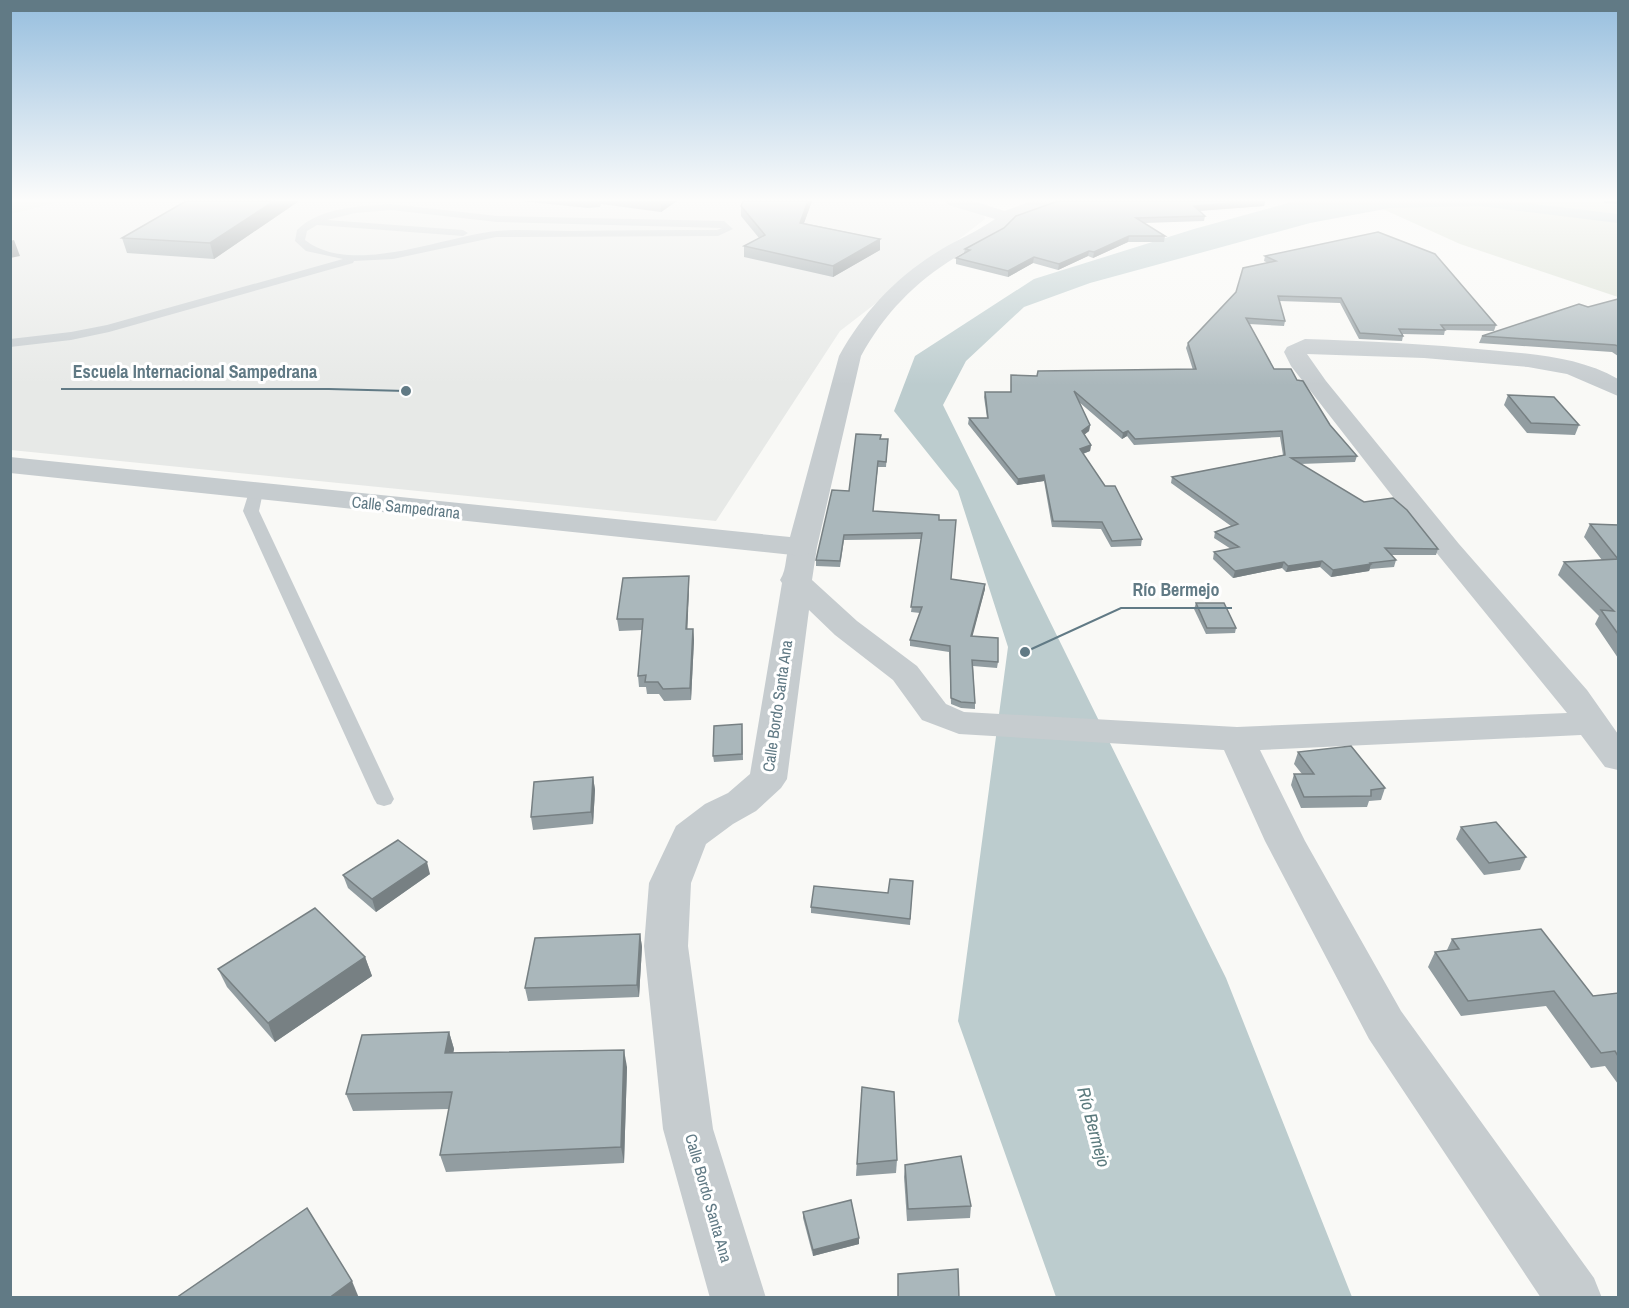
<svg xmlns="http://www.w3.org/2000/svg" width="1629" height="1308" font-family="'Archivo Narrow',sans-serif">
<style>
.built{fill:#e7e9e7}
.green{fill:#dae0d4}
.water{fill:#bcccce}
.lines{fill:none;stroke-linecap:round;stroke-linejoin:round}
.service{fill:#c6cccf;fill-rule:evenodd}
.minor{fill:#c6cccf;fill-rule:evenodd}
.tertiary{fill:#c6cccf;fill-rule:evenodd}
.wall{fill:#929da1}
.shaded-wall{fill:#778083}
.building{fill:#aab7bb;stroke:#778083;stroke-width:1.5}
.labels{text-anchor:middle;dominant-baseline:central;stroke-width:6;stroke-linejoin:round;paint-order:stroke}
.street-label{font-size:16px;fill:#617a85;stroke:#fff}
.water-label{font-size:18px;font-style:italic;fill:#5c7b7e;stroke:#fff}
.leader{fill:none;stroke:#617a85;stroke-width:2}
.callout-dot{fill:#617a85;stroke:#fff;stroke-width:2}
.callout-label{font-size:18px;text-anchor:middle;font-weight:bold;fill:#617a85;stroke:#fff;stroke-width:6;stroke-linejoin:round;paint-order:stroke}
</style>
<rect width="100%" height="100%" fill="#f9f9f6"/>
<path class="built" d="M10 201H932L983 214 985 219 840 331 716 521 11 450Z"/>
<g class="green">
<path d="M11 201H63L11 214Z"/>
<path d="M1365 201H1618V297L1460 244Z"/>
</g>
<path class="water" d="M1295 201H1510L1618 214V223L1480 206 1390 208 1310 223 1090 283 1024 307 966 361 943 405 1226 978 1352 1297H1056L958 1021 1008 647 958 491 894 411 915 356 1034 279 1194 229Z"/>
<g class="lines">
<g class="service">
<path d="M391 204 497 216 724 221 733 229 718 236 496 237 393 259 354 261 353 263 109 332 71 340 10 347V339L71 332 107 325 343 259 306 251 295 241 297 230C320 207 361 206 391 204ZM391 210 497 222 722 228 717 230C668 230 619 230 570 231 546 231 521 229 497 231 444 236 352 277 305 240L307 231 317 225 463 236 468 233 463 230 327 220 355 213Z"/>
<path d="M256 488 263 492 259 511 394 799 391 804 384 806 377 804 374 799 243 511 249 492Z"/>
</g>
<g class="minor">
<path d="M1032 201H1058L1056 205 1011 221H999L996 217 999 213Z"/>
<path d="M1305 339C1366 341 1428 344 1489 350 1533 354 1580 357 1618 379V396L1567 374 1528 367 1424 358 1307 354 1326 381 1459 544 1587 690 1618 734V770L1605 767 1581 735 1260 750 1305 841 1401 1011 1594 1278 1602 1298H1541L1369 1039 1265 841 1224 750 959 734 922 720 893 680 835 635 809 610 787 779 781 788 756 811 733 824 706 844 691 883 688 946 713 1129 766 1298H710L663 1129 644 946 649 883 676 826 705 804 728 793 750 774 782 583 780 580C788 568 784 553 792 541L802 538 812 541 817 547 812 580 857 621 917 666 946 704 964 712 1237 727 1567 713 1439 556 1291 366 1284 352 1287 347Z"/>
</g>
<path class="tertiary" d="M946 201H973L1011 213 1014 220C1001 238 974 246 956 257 915 282 884 314 861 356L817 547 812 553 802 556 10 473V457L790 537 839 356C864 311 897 276 942 249 959 239 978 231 995 219L948 205Z"/>
</g>
<g class="wall">
<path d="M186 201H299L214 259 127 253 122 238Z"/>
<path d="M519 201H677L661 212 601 204 600 207 588 208Z"/>
<path d="M743 201H812L804 223 880 239V250L833 277 744 257V246L759 238 741 216V206Z"/>
<path d="M1058 201H1265L1264 206 1200 211 1205 216 1204 221 1144 223 1165 236 1164 242H1128L1093 258 1088 256 1058 270 1033 263 1008 277 956 264V258L964 253 965 249 1004 228Z"/>
<path d="M1604 201H1618V204L1604 203Z"/>
<path d="M1265 256 1496 325 1494 331 1445 330 1444 335 1403 334V336L1402 341 1359 339 1340 303 1279 301 1285 321 1284 326 1249 324 1274 369 1297 380 1330 425 1357 456 1355 462 1300 464 1438 549 1436 555H1391L1396 560 1394 567 1370 569 1369 571 1331 577 1320 567 1286 572 1282 568 1233 578 1213 559 1214 552 1231 549 1214 538 1215 532 1231 526 1171 483 1172 477 1283 455 1280 437 1134 445 1127 436 1122 439 1079 402 1090 425 1089 431 1084 435 1091 445 1090 451 1083 454 1142 539 1141 546 1111 547 1101 529 1052 527 1044 481 1017 485 968 424 969 418H987L984 397 985 392H1010L1037 376 1193 370 1186 348 1188 343 1268 263 1264 261Z"/>
<path d="M1618 299V356L1612 352 1479 343 1482 336Z"/>
<path d="M1508 395 1579 425 1575 435 1527 433 1504 405Z"/>
<path d="M880 439H888L886 467H878L873 511 939 520 951 579 985 584V589L972 636 998 662 997 668 973 666 975 703V709L961 708 951 704 949 652 910 646V640L920 613 911 612 921 539 844 540 840 567 816 566V560L849 491Z"/>
<path d="M1590 524 1618 525V658L1595 624 1599 616 1558 575 1564 562 1602 560 1584 537Z"/>
<path d="M689 587 687 629H693L694 640 691 700 664 701 659 694H647L646 687H639L638 676 642 630 619 631 617 619Z"/>
<path d="M1196 603 1236 628 1235 633 1206 634 1194 609Z"/>
<path d="M742 724 743 760 714 762 713 756Z"/>
<path d="M1298 752 1385 788 1381 800 1369 801 1367 807 1301 808 1291 785 1294 774H1302L1294 764Z"/>
<path d="M593 777 595 790 593 824 533 830 531 817Z"/>
<path d="M1461 827 1526 857 1520 870 1484 875 1456 839Z"/>
<path d="M430 874 376 912 348 888 343 875Z"/>
<path d="M913 881 910 925 811 913V907L888 893Z"/>
<path d="M640 934 642 947 639 997 528 1001 525 988Z"/>
<path d="M1452 939 1593 996 1618 993V1084L1605 1066 1591 1068 1546 1006 1461 1016 1428 967 1435 952 1447 950Z"/>
<path d="M365 957 372 976 275 1042 227 987 218 969Z"/>
<path d="M449 1032 454 1049 453 1053 627 1067 624 1163 446 1172 440 1155 449 1109 353 1111 346 1094Z"/>
<path d="M862 1087 897 1160 896 1173 856 1176Z"/>
<path d="M905 1165 971 1206 970 1218 907 1221 904 1177Z"/>
<path d="M803 1212 859 1244 813 1256 803 1218Z"/>
</g>
<g class="shaded-wall">
<path d="M274 201H299L214 259 210 243Z"/>
<path d="M660 201H677L661 212Z"/>
<path d="M808 201H812L800 234V223Z"/>
<path d="M1257 201H1265L1264 206 1194 211V206Z"/>
<path d="M1129 236 1128 242 1093 258 1094 252Z"/>
<path d="M880 239V250L833 277V266Z"/>
<path d="M14 240 20 256 10 258V241Z"/>
<path d="M1089 251 1088 256 1058 270 1059 264Z"/>
<path d="M1034 257 1033 263 1008 277V271Z"/>
<path d="M1090 425 1089 431 1081 437 1082 431Z"/>
<path d="M1128 431 1127 436 1122 439 1123 433Z"/>
<path d="M1091 445 1090 451 1079 455 1080 449Z"/>
<path d="M1044 475V481L1017 485 1018 479Z"/>
<path d="M1322 561 1320 567 1286 572 1288 566Z"/>
<path d="M1284 562 1282 568 1233 578 1235 571Z"/>
<path d="M1371 564 1369 571 1331 577 1333 570Z"/>
<path d="M689 576V587L687 640 686 629Z"/>
<path d="M985 584V589L971 642V636Z"/>
<path d="M693 629 694 640 691 700 690 688Z"/>
<path d="M593 777 595 790 593 824 591 812Z"/>
<path d="M427 862 430 874 376 912 372 899Z"/>
<path d="M640 934 642 947 639 997 637 985Z"/>
<path d="M365 957 372 976 275 1042 268 1023Z"/>
<path d="M449 1032 454 1049 450 1070 445 1053Z"/>
<path d="M624 1050 627 1067 624 1163 621 1147Z"/>
<path d="M859 1238V1244L813 1256V1250Z"/>
<path d="M352 1281 359 1298H329Z"/>
</g>
<g class="building">
<path d="M186 201H274L210 243 122 238Z"/>
<path d="M743 201H808L800 223 880 239 833 266 744 246 765 235 741 206Z"/>
<path d="M1058 201H1257L1194 206 1205 216 1136 218 1165 236H1129L1094 252 1089 251 1059 264 1034 257 1008 271 956 258 970 250 965 249 1004 228 1016 216Z"/>
<path d="M1378 232 1435 254 1496 325H1441L1445 330 1399 329 1403 336 1360 333 1341 298 1278 296 1285 321 1246 318 1274 369H1291L1297 380 1303 381 1330 425 1357 456 1291 458 1364 502 1393 498 1407 510 1438 549 1385 548 1396 560 1370 563 1371 564 1333 570 1322 561 1288 566 1284 562 1235 571 1214 552 1239 547 1215 532 1238 524 1172 477 1285 455 1282 431 1135 439 1128 431 1123 433 1074 391 1090 425 1082 431 1091 445 1080 449 1105 486H1115L1142 539 1112 541 1102 522 1053 521 1044 475 1018 479 969 418H988L985 392H1011V375L1037 376 1038 371 1196 369 1188 343 1236 292 1243 268 1276 261 1265 256Z"/>
<path d="M1618 299V346L1615 345 1482 336 1579 304 1588 307Z"/>
<path d="M1508 395 1554 397 1579 425 1531 423Z"/>
<path d="M856 434 881 435 880 439H888L886 462 878 461 873 511 939 515V520H956L951 579 985 584 971 636 998 638V662L972 660 975 703 961 702 951 698 950 646 910 640 922 607H911L922 533 844 535 840 561 816 560 832 490 849 491Z"/>
<path d="M1590 524 1618 525V634L1601 610 1614 611 1564 562 1618 559Z"/>
<path d="M689 576 686 629H693L690 688 663 689 658 682H645L646 675 638 676 643 619H617L623 578Z"/>
<path d="M1196 603H1224L1236 628H1207Z"/>
<path d="M742 724V754L713 756 714 726Z"/>
<path d="M1351 746 1385 788 1371 790V796L1304 797 1294 774H1314L1298 752Z"/>
<path d="M593 777 591 812 531 817 534 782Z"/>
<path d="M1496 822 1526 857 1489 863 1461 827Z"/>
<path d="M398 840 427 862 372 899 343 875Z"/>
<path d="M890 879 913 881 910 919 811 907 814 886 888 893Z"/>
<path d="M315 908 365 957 268 1023 218 969Z"/>
<path d="M1541 929 1593 996 1618 993V1056L1615 1051 1601 1053 1554 991 1468 1001 1435 952 1459 949 1452 939Z"/>
<path d="M640 934 637 985 525 988 535 938Z"/>
<path d="M449 1032 445 1053 624 1050 621 1147 440 1155 452 1092 346 1094 362 1035Z"/>
<path d="M862 1087 894 1092 897 1160 857 1164Z"/>
<path d="M961 1156 971 1206 908 1209 905 1165Z"/>
<path d="M851 1200 859 1238 813 1250 803 1212Z"/>
<path d="M307 1208 352 1281 329 1298H176Z"/>
<path d="M958 1269 959 1298H898V1274Z"/>
</g>
<linearGradient id="sky" x2="0" y2="1"><stop stop-color="#96bede"/><stop offset="0.52" stop-color="#fcfcfb"/><stop offset="1" stop-color="#fcfcfb" stop-opacity="0"/></linearGradient>
<rect width="1629" height="385" fill="url(#sky)"/>
<g class="labels">
<g class="street-label">
<text transform="translate(406 507) rotate(6)">Calle Sampedrana</text>
<text transform="translate(777 706) rotate(-82)">Calle Bordo Santa Ana</text>
<text transform="translate(709 1198) rotate(74)">Calle Bordo Santa Ana</text>
</g>
<g class="water-label">
<text transform="translate(1094 1127) rotate(75)">Río Bermejo</text>
</g>
</g>
<path class="leader" d="M406 391L329 389H61M1025 652L1121 608H1232"/>
<g class="callout-dot">
<circle cx="406" cy="391" r="6"/>
<circle cx="1025" cy="652" r="6"/>
</g>
<g class="callout-label">
<text x="195" y="378">Escuela Internacional Sampedrana</text>
<text x="1176" y="596">Río Bermejo</text>
</g>
<rect width="1629" height="1308" fill="none" stroke="#617a85" stroke-width="24"/>
</svg>
